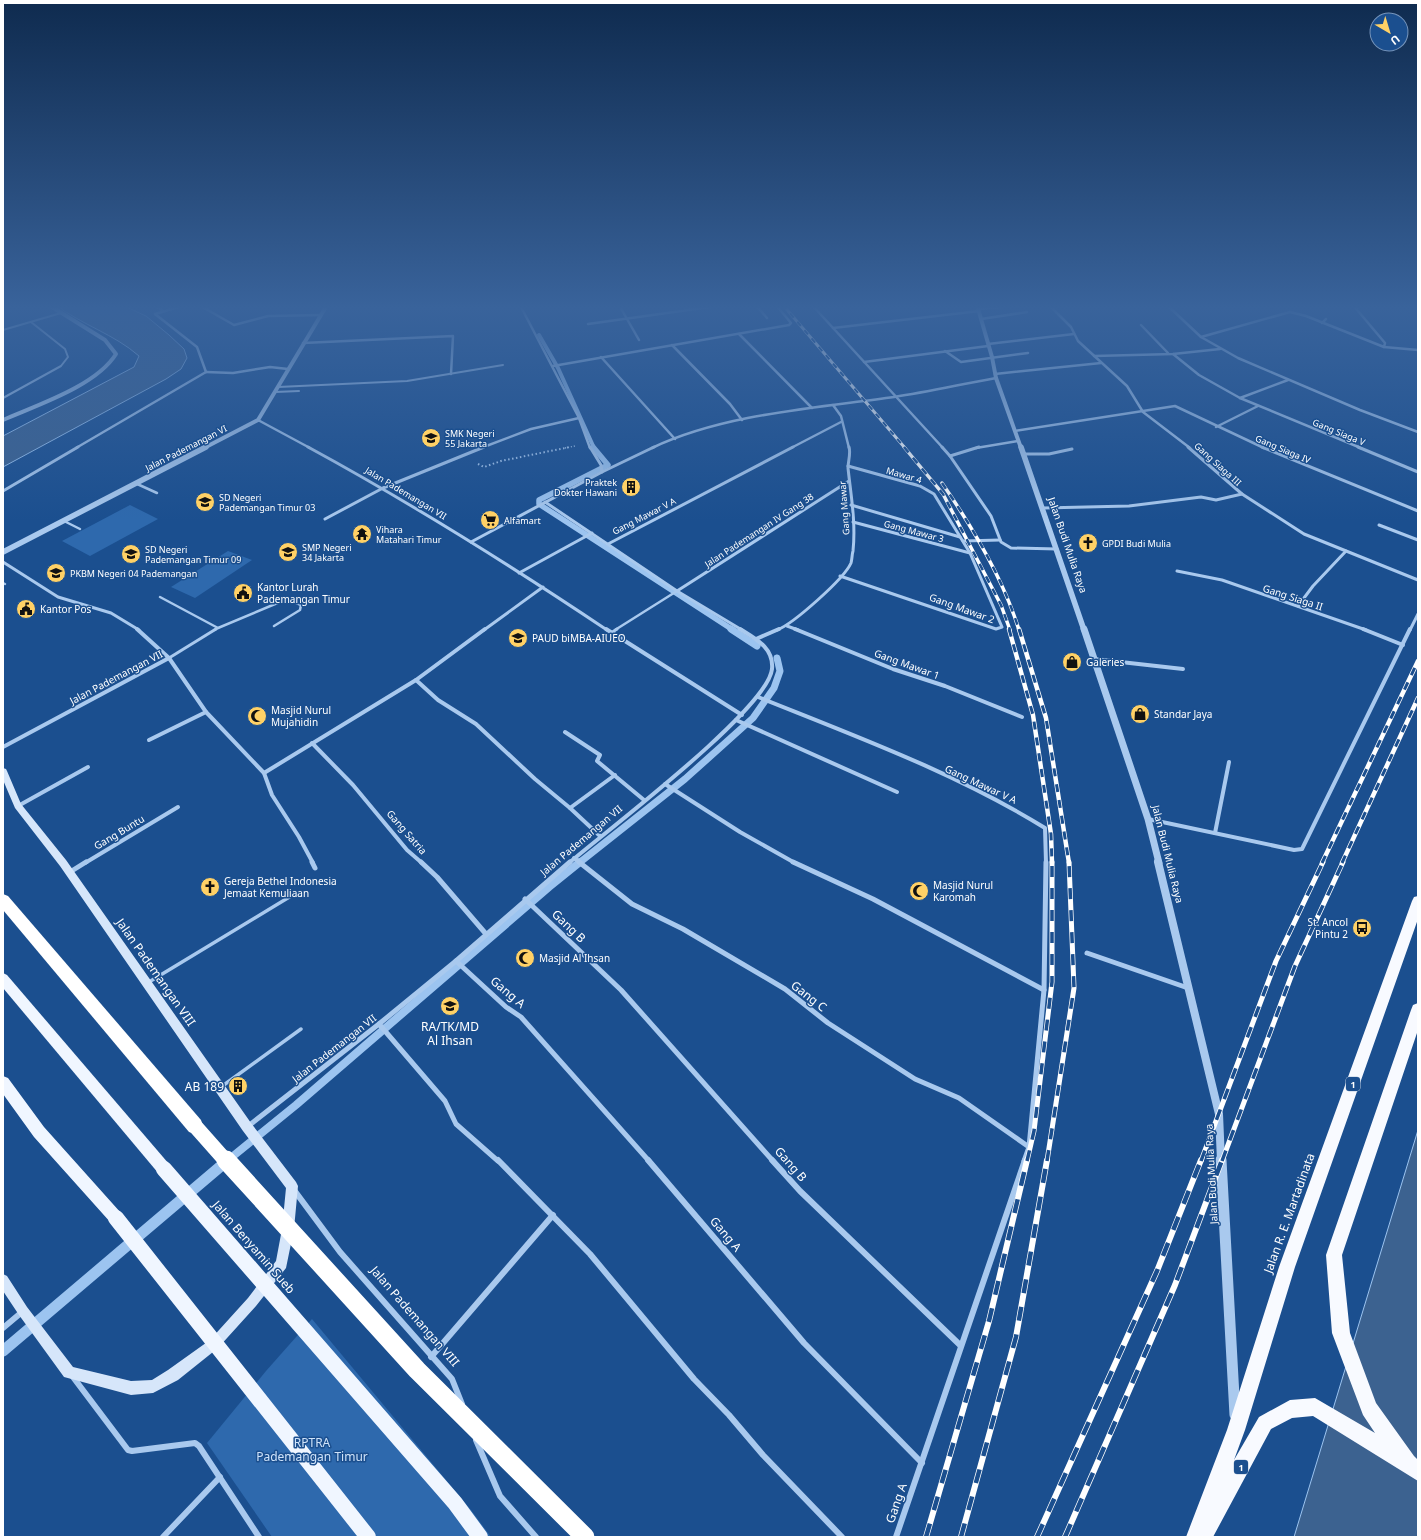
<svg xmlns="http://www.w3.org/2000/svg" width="1421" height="1540" font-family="'Noto Sans',sans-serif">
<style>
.green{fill:#2e69ad}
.water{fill:#3c6290;stroke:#9cc4f0}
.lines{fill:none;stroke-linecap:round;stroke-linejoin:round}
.stream-far4{stroke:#9cc4f0;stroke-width:4}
.stream-far3{stroke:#9cc4f0;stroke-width:5.5}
.stream-far2{stroke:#9cc4f0;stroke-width:7}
.stream-far1{stroke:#9cc4f0;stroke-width:8}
.stream{stroke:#9cc4f0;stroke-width:11}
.path-far1{stroke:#a9c9ee;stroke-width:1.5;stroke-dasharray:1 2;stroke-linecap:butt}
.path{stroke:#a9c9ee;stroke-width:2;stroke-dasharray:1.5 2.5;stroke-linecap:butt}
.service-far3{stroke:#a9c9ee;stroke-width:2}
.service-far2{stroke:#a9c9ee;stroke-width:2.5}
.service-far1{stroke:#a9c9ee;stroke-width:3}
.service{stroke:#a9c9ee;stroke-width:3.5}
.minor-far4{stroke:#a9c9ee;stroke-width:2.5}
.minor-far3{stroke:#a9c9ee;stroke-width:3}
.minor-far2{stroke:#a9c9ee;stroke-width:4}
.minor-far1{stroke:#a9c9ee;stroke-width:5}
.minor{stroke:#a9c9ee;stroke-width:6}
.tertiary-far4{stroke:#a9c9ee;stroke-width:4}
.tertiary-far3{stroke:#a9c9ee;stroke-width:5.5}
.tertiary-far2{stroke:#a9c9ee;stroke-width:7}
.tertiary-far1{stroke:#a9c9ee;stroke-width:8}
.tertiary{stroke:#a9c9ee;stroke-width:11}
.secondary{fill:#d6e6fa;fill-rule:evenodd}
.primary{fill:#f0f6ff;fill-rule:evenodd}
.trunk{fill:#f8faff;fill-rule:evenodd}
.motorway{fill:#fff;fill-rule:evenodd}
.rail-far4-casing{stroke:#fff;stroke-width:3}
.rail-far3-casing{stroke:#fff;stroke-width:3.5}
.rail-far2-casing{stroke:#fff;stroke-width:4.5}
.rail-far1-casing{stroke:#fff;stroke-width:5}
.rail-casing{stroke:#fff;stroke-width:6}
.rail-far4{stroke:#1b4f8f;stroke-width:2;stroke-dasharray:5.5;stroke-linecap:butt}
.rail-far3{stroke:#1b4f8f;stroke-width:2.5;stroke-dasharray:7;stroke-linecap:butt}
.rail-far2{stroke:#1b4f8f;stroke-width:3;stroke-dasharray:8;stroke-linecap:butt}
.rail-far1{stroke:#1b4f8f;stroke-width:3.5;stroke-dasharray:11;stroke-linecap:butt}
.rail{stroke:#1b4f8f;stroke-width:4.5;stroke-dasharray:14;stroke-linecap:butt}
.primary-bridge{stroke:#f0f6ff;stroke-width:16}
.motorway-bridge-far1{stroke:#fff;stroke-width:15}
.motorway-bridge{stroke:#fff;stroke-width:19}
.labels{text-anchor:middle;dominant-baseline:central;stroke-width:3;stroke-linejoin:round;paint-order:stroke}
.far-street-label{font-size:9px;fill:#fff;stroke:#1b4f8f}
.far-poi-label{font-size:9px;fill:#fff;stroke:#1b4f8f;text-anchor:start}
.shield{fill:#1b4f8f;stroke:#bbcadd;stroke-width:1}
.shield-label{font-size:9px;font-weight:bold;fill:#fff}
.street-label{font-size:10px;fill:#fff;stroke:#1b4f8f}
.poi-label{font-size:10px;fill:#fff;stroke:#1b4f8f;text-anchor:start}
.near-street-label{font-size:12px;fill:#fff;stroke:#1b4f8f}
.near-poi-label{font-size:12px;fill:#fff;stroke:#1b4f8f}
.near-park-label{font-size:12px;fill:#cfe3fa;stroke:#1b4f8f}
</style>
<rect width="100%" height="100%" fill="#1b4f8f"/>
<g class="green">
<path d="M130 505 158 519 90 556 62 541Z"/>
<path d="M228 551 252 560 195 598 171 587Z"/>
<path d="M312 1319 471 1510 491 1537H272L207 1443 266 1371Z"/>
</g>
<g class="water">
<path d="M56 305H122L146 316 169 335 184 349 187 358 181 369 166 379 3 467V436L134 367 139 356C114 334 82 325 56 305Z"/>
<path d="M1418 1130V1537H1294Z"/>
</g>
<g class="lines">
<path class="stream-far4" d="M539 335 558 368 594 448"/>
<path class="stream-far3" d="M593 447 608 465 539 500V504L733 630"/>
<g class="stream-far2">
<path d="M731 629 757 646"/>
<path d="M579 863 685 779 753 718 774 688 780 671 777 658"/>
</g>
<path class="stream-far1" d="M227 1161 296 1105 549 887 580 862"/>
<path class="stream" d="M3 1351 228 1160"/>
<path class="path-far1" d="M565 448 575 446"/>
<path class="path" d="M478 464 484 467 501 461 570 447"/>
<g class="service-far3">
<path d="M1409 305 1418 307"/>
<path d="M326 307 344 305"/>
<path d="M3 330 61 313"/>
<path d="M278 387 407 381 503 365"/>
<path d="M275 392 299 391"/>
<path d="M3 398 61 366 68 357 65 349 31 322"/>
</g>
<g class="service-far2">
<path d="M135 483 157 493"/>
<path d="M64 521 80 529"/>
<path d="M3 583 5 584"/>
<path d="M160 597 218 628 214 630"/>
<path d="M218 628 287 599 301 605 300 610 274 626"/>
<path d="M615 630 677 591"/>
</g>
<g class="service-far1">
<path d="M611 633 617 629"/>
<path d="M169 658 216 629"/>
</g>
<g class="service">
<path d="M149 982 296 893"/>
<path d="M221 1087 301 1029"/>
</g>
<g class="minor-far4">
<path d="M154 305 163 311"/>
<path d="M199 305 234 325 268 316 320 315"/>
<path d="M520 305 579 418 590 448"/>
<path d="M619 305 639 340"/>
<path d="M756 305 767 318"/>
<path d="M812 305 943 448"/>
<path d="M1049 305 1071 327 1078 341 1127 386 1143 412 1190 448"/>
<path d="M1167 305 1201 337 1238 358 1360 410 1418 432"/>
<path d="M1353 305 1385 343 1384 347"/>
<path d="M814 307 828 305"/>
<path d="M979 309 1020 305"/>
<path d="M155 314 197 347 206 372"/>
<path d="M155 314 185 305"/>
<path d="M981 319 1027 312"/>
<path d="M1322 323 1326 319"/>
<path d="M588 324 724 305"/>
<path d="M1141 325 1168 353"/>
<path d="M833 328 979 311"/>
<path d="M739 334 812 408"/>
<path d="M1201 337 1290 312 1306 316 1384 347 1418 350"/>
<path d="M303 343 453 336 451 374"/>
<path d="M988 344 1074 334"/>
<path d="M672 345 730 404 742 420"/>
<path d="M945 351 961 362 1028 353"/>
<path d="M1173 354 1199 375 1240 398 1361 448"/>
<path d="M1094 356 1173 354 1220 349"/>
<path d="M601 357 675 439"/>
<path d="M864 362 988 346"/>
<path d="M553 366 789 325 791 323 776 305"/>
<path d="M206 372 233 373 270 367 288 369"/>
<path d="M995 374 1101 363"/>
<path d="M1240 398 1288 380"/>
<path d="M833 405 841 416 849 448"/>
<path d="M258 420 310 448"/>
<path d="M1216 427 1258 406"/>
<path d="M1015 431 1175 406 1264 448"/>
<path d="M76 448 206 372"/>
<path d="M481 448 531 429 579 418"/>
<path d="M652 448C723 414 816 408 894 397 928 392 962 384 996 378"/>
<path d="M791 448 841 422"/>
<path d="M976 448 1018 441"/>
</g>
<g class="minor-far3">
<path d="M308 447C411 503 510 565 607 630"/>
<path d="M590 447 601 465 602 472"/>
<path d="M942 447 950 456 991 516 1001 542 1011 548 1057 549"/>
<path d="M1188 447 1242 494 1304 534 1418 580"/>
<path d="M1262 447 1418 511"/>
<path d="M1358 447 1418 472"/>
<path d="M1023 454H1049L1072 449"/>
<path d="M950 456 979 447"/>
<path d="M3 491 78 447"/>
<path d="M545 502 677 591 742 630"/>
<path d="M851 505 960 537"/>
<path d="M1043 508 1129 506 1201 497 1216 500 1242 494"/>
<path d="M325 519 383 488 484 447"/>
<path d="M853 522 970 553"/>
<path d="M1379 525 1418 540"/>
<path d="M963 541 1000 540"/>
<path d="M471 542 602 472 654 447"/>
<path d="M608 544 793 447"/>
<path d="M3 562 58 597 111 613 139 630"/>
<path d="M1177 571 1222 580 1366 630"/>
<path d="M519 573 592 533"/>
<path d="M840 576 996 629 1002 627 970 553 934 494 920 486 848 466"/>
<path d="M677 591 849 481"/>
<path d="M1298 606 1313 586 1346 551"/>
<path d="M787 626 798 630"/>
<path d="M484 630 543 587"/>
<path d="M777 630C793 624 844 579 851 563 852 560 852 554 853 551 856 523 851 496 848 468 848 461 851 454 849 447"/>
<path d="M1410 630 1418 614"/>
</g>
<g class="minor-far2">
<path d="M137 629 169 658 206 712 264 773 272 795 299 837 313 863"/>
<path d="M606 629 742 715"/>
<path d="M795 629 893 669 945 686 1022 717"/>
<path d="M1363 629 1403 645"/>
<path d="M756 639 779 629"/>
<path d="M1094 659 1183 669"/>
<path d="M416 680 438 700 476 724 535 779 570 808"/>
<path d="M758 697C855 736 956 773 1045 828L1046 863"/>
<path d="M736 720 897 792"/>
<path d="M565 732 600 755 597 761 644 800"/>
<path d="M149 740 206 712"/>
<path d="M312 743 353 785 407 850 422 863"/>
<path d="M3 747 169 658"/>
<path d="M264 773 416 680 485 629"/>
<path d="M665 784 740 832 795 863"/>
<path d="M18 806 88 767"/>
<path d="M1148 819 1294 850 1302 849 1410 629"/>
<path d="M1215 833 1229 762"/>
<path d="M600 836 570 808 615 775"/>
<path d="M574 858 581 863"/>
<path d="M85 863 178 807"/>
<path d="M569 863C605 832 768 709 772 669 774 648 756 639 740 629"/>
</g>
<g class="minor-far1">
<path d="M312 862 315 868"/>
<path d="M421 862 437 877 486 934"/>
<path d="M579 862 632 904 683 929 785 989 828 1023 915 1079 959 1098 1029 1147"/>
<path d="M793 862 873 899 1044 990"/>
<path d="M70 872 86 862"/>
<path d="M525 899 621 990 773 1161"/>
<path d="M1087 953 1188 988"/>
<path d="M456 961 506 1007 521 1017 649 1161"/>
<path d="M379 1024 445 1101 456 1124 498 1161"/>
<path d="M247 1127 379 1024 456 961 570 862"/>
<path d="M1024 1161 1029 1147 1044 990 1046 862"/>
</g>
<g class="minor">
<path d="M498 1160 590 1254 694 1379 729 1415 763 1455 842 1537"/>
<path d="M648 1160 804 1343 922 1463"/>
<path d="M772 1160 800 1191 960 1345"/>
<path d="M294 1190 340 1252 452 1379 462 1404"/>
<path d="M3 1328 22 1312"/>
<path d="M431 1357 553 1215"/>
<path d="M73 1377 128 1450 132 1451 195 1443 199 1446 259 1537"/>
<path d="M476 1440 500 1496 536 1537"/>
<path d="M163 1537 220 1477"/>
<path d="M896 1537 1025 1160"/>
</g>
<g class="tertiary-far4">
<path d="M977 305 992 357 996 378 1021 448"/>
<path d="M3 420C37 405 96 386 116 354L105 340 49 305"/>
<path d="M204 448 258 420 327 305"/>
</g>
<g class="tertiary-far3">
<path d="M1021 447 1084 630"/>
<path d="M3 552 206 447"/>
</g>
<path class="tertiary-far2" d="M1084 629 1148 819 1159 863"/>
<path class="tertiary-far1" d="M1158 862 1219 1114 1221 1161"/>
<path class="tertiary" d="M1221 1160 1235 1415"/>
<path class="secondary" d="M3 768 6 769 7 771 21 804 66 860 251 1123 296 1182 298 1186 294 1229 286 1268 256 1306 218 1348 178 1380 153 1393 131 1395 64 1377 19 1315 3 1291V1274L7 1276 27 1307 73 1367 131 1381 152 1380 168 1370 210 1340 248 1298 276 1261 282 1229 286 1188 243 1131 60 866 15 808 3 780Z"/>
<g class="primary">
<path d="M3 973 7 975 169 1164 171 1169 169 1174 164 1176 159 1174 3 988Z"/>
<path d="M3 1076 8 1078 44 1127 121 1213 123 1218 121 1223 116 1225 111 1223 34 1137 3 1094Z"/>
</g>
<path class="trunk" d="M1418 896V919L1295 1267 1245 1430 1234 1460 1259 1417 1290 1400 1315 1398 1375 1433 1363 1415 1332 1333 1326 1255 1411 1010 1413 1005 1418 1003V1030L1342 1255 1350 1333 1376 1403 1414 1456 1418 1460V1481L1313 1416 1292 1418 1271 1429 1213 1537H1186L1227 1430 1279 1267 1412 901 1414 897Z"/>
<path class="motorway" d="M3 894 8 896 201 1120 203 1126 201 1132 195 1134 189 1132 3 910Z"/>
<defs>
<path id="rail-far4" d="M783 305 905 448"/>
<g id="rail-far3">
<path d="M904 447 943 494 1001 605 1010 630"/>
<path d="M942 483C973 528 1003 578 1019 630"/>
</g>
<g id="rail-far2">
<path d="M1009 629 1033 715 1051 834 1052 863"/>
<path d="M1019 629 1046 718 1069 863"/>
<path d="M1322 863 1418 661"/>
<path d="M1342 863 1418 698"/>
</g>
<g id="rail-far1">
<path d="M1027 1161 1034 1131 1052 982V862"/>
<path d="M1047 1161 1074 988 1069 862"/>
<path d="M1201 1161 1276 961 1323 862"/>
<path d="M1222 1161 1295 966 1343 862"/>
</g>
<g id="rail">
<path d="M926 1537 989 1321 1027 1160"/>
<path d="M961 1537 1016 1337 1047 1160"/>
<path d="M1037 1537 1157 1271 1201 1160"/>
<path d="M1065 1537 1175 1285 1222 1160"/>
</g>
</defs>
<use href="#rail-far4" class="rail-far4-casing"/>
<use href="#rail-far3" class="rail-far3-casing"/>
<use href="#rail-far2" class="rail-far2-casing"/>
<use href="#rail-far1" class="rail-far1-casing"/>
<use href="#rail" class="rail-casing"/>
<use href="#rail-far4" class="rail-far4"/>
<use href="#rail-far3" class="rail-far3"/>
<use href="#rail-far2" class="rail-far2"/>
<use href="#rail-far1" class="rail-far1"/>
<use href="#rail" class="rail"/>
<g class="primary-bridge">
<path d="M164 1169 455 1503 480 1537"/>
<path d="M116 1218 368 1537"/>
</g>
<path class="motorway-bridge-far1" d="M195 1126 226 1161"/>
<path class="motorway-bridge" d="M226 1160 417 1370 585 1537"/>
</g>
<linearGradient id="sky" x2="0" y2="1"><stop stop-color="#0f2b4f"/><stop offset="0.59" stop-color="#39639b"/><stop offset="1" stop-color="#39639b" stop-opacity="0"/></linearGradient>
<rect width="1421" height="521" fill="url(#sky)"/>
<defs>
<symbol id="school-disc" viewBox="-11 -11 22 22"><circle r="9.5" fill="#ffd166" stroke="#1b4f8f"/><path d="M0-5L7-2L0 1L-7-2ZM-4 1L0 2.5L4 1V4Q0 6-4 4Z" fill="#111"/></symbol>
<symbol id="building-disc" viewBox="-11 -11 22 22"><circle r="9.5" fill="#ffd166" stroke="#1b4f8f"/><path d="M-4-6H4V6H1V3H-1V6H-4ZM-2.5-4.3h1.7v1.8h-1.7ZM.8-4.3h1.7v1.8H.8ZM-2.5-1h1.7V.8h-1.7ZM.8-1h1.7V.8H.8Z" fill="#111"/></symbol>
<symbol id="supermarket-disc" viewBox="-11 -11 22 22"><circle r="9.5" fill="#ffd166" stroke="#1b4f8f"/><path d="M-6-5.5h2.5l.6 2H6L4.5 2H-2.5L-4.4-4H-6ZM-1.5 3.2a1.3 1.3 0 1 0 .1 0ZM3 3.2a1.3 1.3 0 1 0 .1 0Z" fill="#111"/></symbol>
<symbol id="temple-disc" viewBox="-11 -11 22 22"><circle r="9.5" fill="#ffd166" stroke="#1b4f8f"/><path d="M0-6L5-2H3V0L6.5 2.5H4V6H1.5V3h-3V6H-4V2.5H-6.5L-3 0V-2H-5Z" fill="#111"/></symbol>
<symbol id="church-disc" viewBox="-11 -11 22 22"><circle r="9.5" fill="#ffd166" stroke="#1b4f8f"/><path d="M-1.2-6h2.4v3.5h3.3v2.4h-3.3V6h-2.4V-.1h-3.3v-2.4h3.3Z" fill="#111"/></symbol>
<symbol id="civic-disc" viewBox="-11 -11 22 22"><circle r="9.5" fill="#ffd166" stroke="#1b4f8f"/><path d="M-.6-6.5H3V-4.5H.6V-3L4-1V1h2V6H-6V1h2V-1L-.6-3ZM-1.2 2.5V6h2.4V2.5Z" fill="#111"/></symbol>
<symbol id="shop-disc" viewBox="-11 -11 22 22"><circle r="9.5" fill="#ffd166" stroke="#1b4f8f"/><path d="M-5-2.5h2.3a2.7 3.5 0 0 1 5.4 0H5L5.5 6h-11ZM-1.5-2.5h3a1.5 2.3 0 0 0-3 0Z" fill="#111"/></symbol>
<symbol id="mosque-disc" viewBox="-11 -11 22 22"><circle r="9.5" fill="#ffd166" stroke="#1b4f8f"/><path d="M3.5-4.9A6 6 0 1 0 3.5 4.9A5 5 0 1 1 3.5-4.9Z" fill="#111"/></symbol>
<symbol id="bus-disc" viewBox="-11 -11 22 22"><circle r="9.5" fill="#ffd166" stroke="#1b4f8f"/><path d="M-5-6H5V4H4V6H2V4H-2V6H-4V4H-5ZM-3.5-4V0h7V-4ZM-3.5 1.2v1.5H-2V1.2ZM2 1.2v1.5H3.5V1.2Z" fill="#111"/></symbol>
</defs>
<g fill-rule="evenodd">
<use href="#school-disc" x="420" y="427" width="22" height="22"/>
<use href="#building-disc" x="620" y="476" width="22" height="22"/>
<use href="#school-disc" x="194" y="491" width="22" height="22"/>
<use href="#supermarket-disc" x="479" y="509" width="22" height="22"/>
<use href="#temple-disc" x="351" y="523" width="22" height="22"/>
<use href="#church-disc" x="1077" y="532" width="22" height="22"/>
<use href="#school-disc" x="277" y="541" width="22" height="22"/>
<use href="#school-disc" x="120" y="543" width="22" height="22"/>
<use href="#school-disc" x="45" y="562" width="22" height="22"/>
<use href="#civic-disc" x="232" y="582" width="22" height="22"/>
<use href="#civic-disc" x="15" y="598" width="22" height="22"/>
<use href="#school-disc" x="507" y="627" width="22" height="22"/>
<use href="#shop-disc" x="1061" y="651" width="22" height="22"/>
<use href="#shop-disc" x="1129" y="703" width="22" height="22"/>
<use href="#mosque-disc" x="246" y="705" width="22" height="22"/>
<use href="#church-disc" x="199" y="876" width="22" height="22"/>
<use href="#mosque-disc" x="908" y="880" width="22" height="22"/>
<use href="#bus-disc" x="1351" y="917" width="22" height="22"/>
<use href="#mosque-disc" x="514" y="947" width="22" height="22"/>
<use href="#school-disc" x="439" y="995" width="22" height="22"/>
<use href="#building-disc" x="227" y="1075" width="22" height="22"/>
</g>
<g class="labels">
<g class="far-street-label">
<text transform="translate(1339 432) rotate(22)">Gang Siaga V</text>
<text transform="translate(186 448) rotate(-27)">Jalan Pademangan VI</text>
<text transform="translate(1283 449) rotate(23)">Gang Siaga IV</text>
<text transform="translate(1218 464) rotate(42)">Gang Siaga III</text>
<text transform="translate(904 475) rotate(16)">Mawar 4</text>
<text transform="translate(406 493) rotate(31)">Jalan Pademangan VII</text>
<text transform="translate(844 508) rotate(-94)">Gang Mawar</text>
<text transform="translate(644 516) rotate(-27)">Gang Mawar V A</text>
<text transform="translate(759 530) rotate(-33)">Jalan Pademangan IV Gang 38</text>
<text transform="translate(914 531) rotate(15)">Gang Mawar 3</text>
</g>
<g class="far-poi-label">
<text x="445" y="433">SMK Negeri<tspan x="445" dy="10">55 Jakarta</tspan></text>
<text x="617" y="482" text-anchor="end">Praktek<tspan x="617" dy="10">Dokter Hawani</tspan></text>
<text x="219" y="497">SD Negeri<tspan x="219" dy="10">Pademangan Timur 03</tspan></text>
<text x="504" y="520">Alfamart</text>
<text x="376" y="529">Vihara<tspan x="376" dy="10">Matahari Timur</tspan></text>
<text x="1102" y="543">GPDI Budi Mulia</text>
<text x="302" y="547">SMP Negeri<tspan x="302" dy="10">34 Jakarta</tspan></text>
<text x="145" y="549">SD Negeri<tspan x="145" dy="10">Pademangan Timur 09</tspan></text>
<text x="70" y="573">PKBM Negeri 04 Pademangan</text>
</g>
<g class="shield">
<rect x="1346" y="1077" width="14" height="14" rx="3"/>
<rect x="1234" y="1460" width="14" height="14" rx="3"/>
</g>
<g class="shield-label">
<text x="1353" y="1084">1</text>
<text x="1241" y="1467">1</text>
</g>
<g class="street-label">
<text transform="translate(1068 545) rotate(71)">Jalan Budi Mulia Raya</text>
<text transform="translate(1293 597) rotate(18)">Gang Siaga II</text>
<text transform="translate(962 608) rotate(20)">Gang Mawar 2</text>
<text transform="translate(907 664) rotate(20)">Gang Mawar 1</text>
<text transform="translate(116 677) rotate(-28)">Jalan Pademangan VII</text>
<text transform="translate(981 784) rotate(25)">Gang Mawar V A</text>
<text transform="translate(119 832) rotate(-31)">Gang Buntu</text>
<text transform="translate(407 832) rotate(49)">Gang Satria</text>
<text transform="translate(581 840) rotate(-40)">Jalan Pademangan VII</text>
<text transform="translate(1168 854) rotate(76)">Jalan Budi Mulia Raya</text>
<text transform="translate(334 1048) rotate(-38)">Jalan Pademangan VII</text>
<text transform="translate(1211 1174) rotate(-93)">Jalan Budi Mulia Raya</text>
</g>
<g class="poi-label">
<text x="257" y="587">Kantor Lurah<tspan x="257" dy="12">Pademangan Timur</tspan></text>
<text x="40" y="609">Kantor Pos</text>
<text x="532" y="638">PAUD biMBA-AIUEO</text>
<text x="1086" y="662">Galeries</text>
<text x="271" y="710">Masjid Nurul<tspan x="271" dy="12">Mujahidin</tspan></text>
<text x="1154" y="714">Standar Jaya</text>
<text x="224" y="881">Gereja Bethel Indonesia<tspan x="224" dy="12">Jemaat Kemuliaan</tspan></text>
<text x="933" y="885">Masjid Nurul<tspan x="933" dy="12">Karomah</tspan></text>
<text x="1348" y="922" text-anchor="end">St. Ancol<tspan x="1348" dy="12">Pintu 2</tspan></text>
<text x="539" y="958">Masjid Al Ihsan</text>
</g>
<g class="near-street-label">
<text transform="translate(569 926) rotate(44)">Gang B</text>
<text transform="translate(156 972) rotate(55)">Jalan Pademangan VIII</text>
<text transform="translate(508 992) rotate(40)">Gang A</text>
<text transform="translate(809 996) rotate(38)">Gang C</text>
<text transform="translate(791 1164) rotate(49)">Gang B</text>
<text transform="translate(1289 1213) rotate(-70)">Jalan R. E. Martadinata</text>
<text transform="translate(726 1234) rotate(50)">Gang A</text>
<text transform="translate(254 1247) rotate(49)">Jalan Benyamin Sueb</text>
<text transform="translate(415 1316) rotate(49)">Jalan Pademangan VIII</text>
<text transform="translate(896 1503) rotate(-71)">Gang A</text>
</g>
<g class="near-poi-label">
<text x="450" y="1026">RA/TK/MD<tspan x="450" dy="14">Al Ihsan</tspan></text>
<text x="224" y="1086" text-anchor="end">AB 189</text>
</g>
<g class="near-park-label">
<text x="312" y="1442">RPTRA<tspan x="312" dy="14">Pademangan Timur</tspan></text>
</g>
</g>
<rect width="1421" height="1540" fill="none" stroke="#ffffff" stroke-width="8"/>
<g transform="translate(1389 32) rotate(142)"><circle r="19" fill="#1b4f8f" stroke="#7695bc"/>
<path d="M0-3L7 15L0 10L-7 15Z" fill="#ffd166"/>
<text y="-6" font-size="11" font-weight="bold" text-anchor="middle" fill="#ffffff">U</text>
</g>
</svg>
